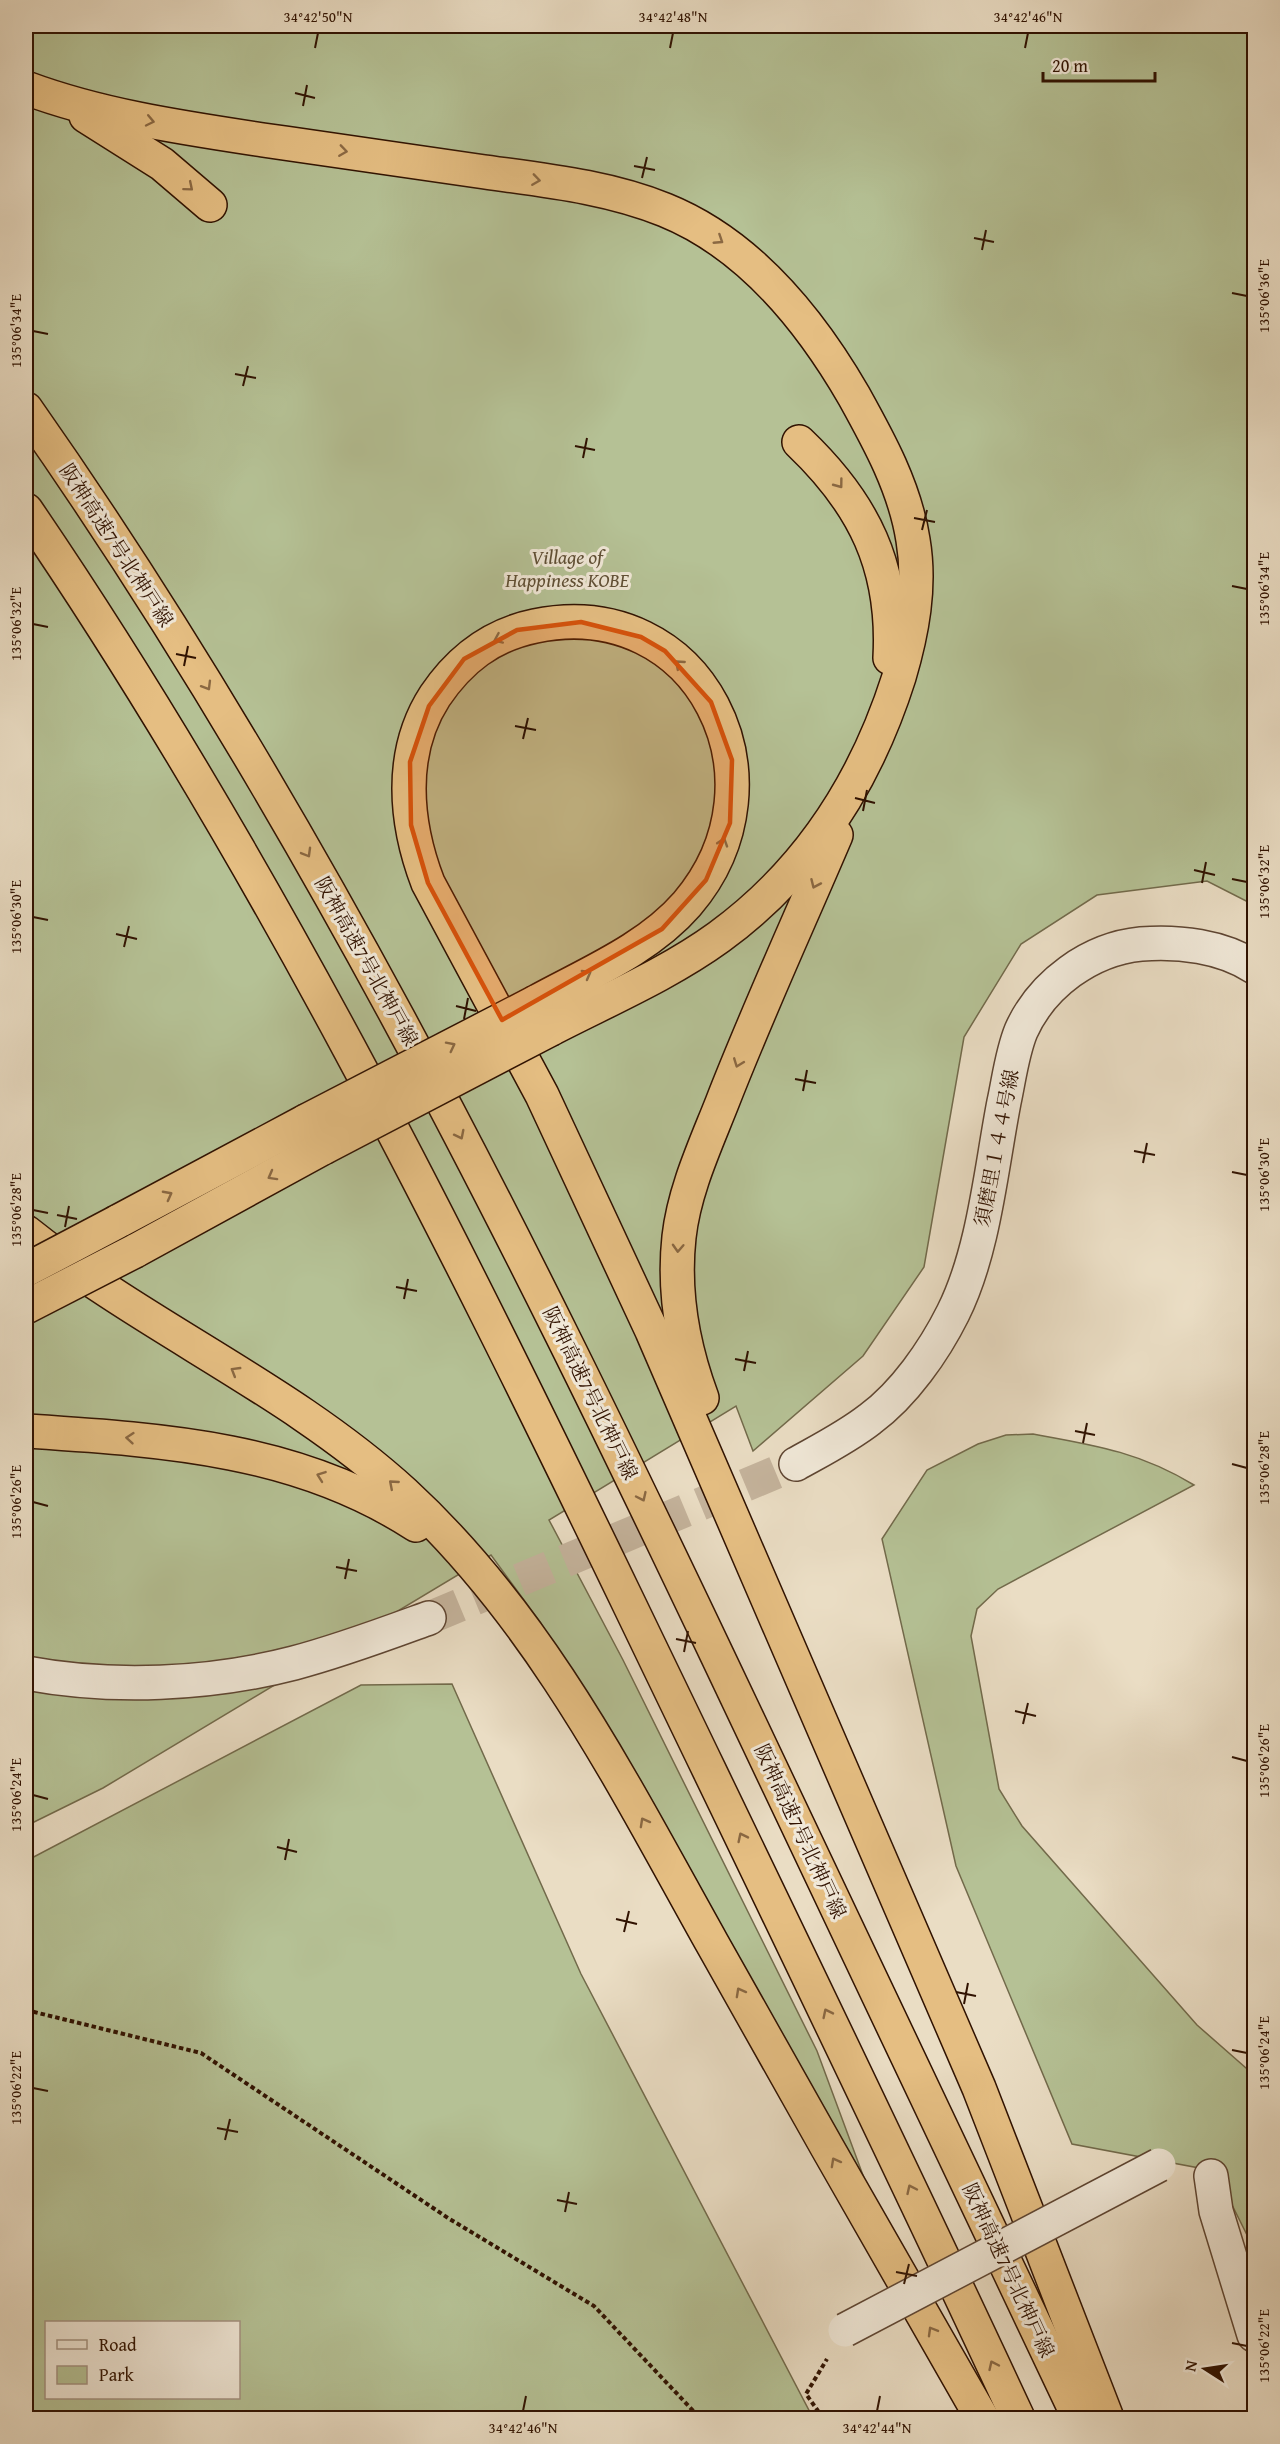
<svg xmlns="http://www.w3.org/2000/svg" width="1280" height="2444" font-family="'Gentium Book Plus','Noto Serif JP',serif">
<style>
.green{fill:#b5c195;stroke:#726a4b;stroke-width:1.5;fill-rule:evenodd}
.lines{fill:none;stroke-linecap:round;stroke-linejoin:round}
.minor-tunnel{stroke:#c5b49d;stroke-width:33;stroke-dasharray:33 16;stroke-linecap:butt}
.minor-casing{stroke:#5e4532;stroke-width:36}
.tertiary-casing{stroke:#5e4532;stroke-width:36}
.motorway-casing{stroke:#301201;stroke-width:36}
.path{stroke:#301201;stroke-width:4;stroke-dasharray:4.5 3;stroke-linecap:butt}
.minor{stroke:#f1e9d9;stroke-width:33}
.tertiary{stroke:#f1e9d9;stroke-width:33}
.motorway{stroke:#e5be82;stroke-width:33}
.minor-bridge-casing{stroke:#5e4532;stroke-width:36;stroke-linecap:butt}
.motorway-bridge-casing{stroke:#301201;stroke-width:36;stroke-linecap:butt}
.minor-bridge{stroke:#f1e9d9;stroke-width:33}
.motorway-bridge{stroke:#e5be82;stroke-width:33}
.oneway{stroke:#8a6842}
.marked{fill:#d6520b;fill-opacity:0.2;stroke:#d6520b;stroke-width:4.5;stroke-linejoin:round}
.ticks{fill:none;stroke:#301201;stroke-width:2}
.labels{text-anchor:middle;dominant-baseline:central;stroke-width:6;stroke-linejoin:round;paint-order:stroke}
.street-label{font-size:20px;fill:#301201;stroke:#f1e9d9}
.park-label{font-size:20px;font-style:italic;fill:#5f4f35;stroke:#f1e9d9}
.neatline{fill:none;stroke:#301201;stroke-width:2}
.ticks-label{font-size:15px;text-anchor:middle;fill:#301201}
</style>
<rect width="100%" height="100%" fill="#eaddc4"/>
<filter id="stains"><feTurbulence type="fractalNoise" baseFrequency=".00333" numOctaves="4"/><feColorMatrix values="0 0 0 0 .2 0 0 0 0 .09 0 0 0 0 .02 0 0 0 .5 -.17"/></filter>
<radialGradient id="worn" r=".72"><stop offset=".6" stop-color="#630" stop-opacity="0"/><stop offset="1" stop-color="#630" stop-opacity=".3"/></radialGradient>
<g class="green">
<path d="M26 26H1254V905L1207 881 1097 895 1021 944 964 1037 924 1267 863 1356 753 1451 736 1406 549 1520 623 1660 817 2051 864 2178 586 1697 540 1622 491 1555 103 1788 26 1826Z"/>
<path d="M1033 1434C1094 1445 1140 1452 1194 1485L998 1589 977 1609 971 1636 999 1789 1022 1826 1197 2025 1254 2075V2249L1215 2171 1072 2144 956 1866 882 1539 927 1470 978 1444 1006 1435Z"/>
<path d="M452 1684 581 1974 813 2418H26V1861L361 1685ZM46 2322H238V2398H46Z"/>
</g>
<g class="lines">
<path class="minor-tunnel" d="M429 1618 796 1464"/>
<defs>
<g id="minor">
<path d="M26 1673C112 1689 209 1685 294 1663 340 1651 385 1634 429 1618"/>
<path d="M1211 2176 1216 2211 1254 2335"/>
</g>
<path id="tertiary" d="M796 1464C821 1450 847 1437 870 1419 904 1394 934 1351 953 1313 984 1251 991 1169 1004 1102 1009 1079 1012 1053 1021 1031 1042 984 1090 949 1141 944 1178 941 1222 946 1254 967"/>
<g id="motorway">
<path d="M26 88C101 116 184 128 263 140 335 150 407 161 478 171 541 180 606 186 665 210 749 244 810 320 854 396 879 441 905 488 913 540 921 587 912 633 899 677 866 781 808 872 719 937 668 974 607 1000 551 1029"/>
<path d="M86 116 162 164 210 205"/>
<path d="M26 409C300 799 513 1226 717 1655 838 1909 959 2163 1079 2418"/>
<path d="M799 442C864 504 895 567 890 658"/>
<path d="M26 510C262 856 449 1231 631 1608 761 1878 892 2147 1018 2418"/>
<path d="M536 1002C587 974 648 949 687 904 793 780 700 592 535 626 491 635 460 659 435 696 398 753 405 823 428 883L542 1095 652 1331 979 2088 1107 2418"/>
<path d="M117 1222 306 1121"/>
<path d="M26 1232C146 1328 290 1389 404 1493 540 1618 623 1784 712 1943 801 2102 891 2260 982 2418"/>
<path d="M135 1251 323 1148"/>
<path d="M702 1398C683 1347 673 1292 679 1237 684 1191 705 1146 722 1103 757 1013 798 924 836 835"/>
<path d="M26 1431C163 1440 298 1448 416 1525"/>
</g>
</defs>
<use href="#minor" class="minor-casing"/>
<use href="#tertiary" class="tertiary-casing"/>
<use href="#motorway" class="motorway-casing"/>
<g class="path">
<path d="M26 2010 201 2053 448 2218 594 2306 700 2418"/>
<path d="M823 2418 806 2394 827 2359"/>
</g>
<use href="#minor" class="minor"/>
<use href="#tertiary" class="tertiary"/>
<use href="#motorway" class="motorway"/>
<defs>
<path id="minor-bridge" d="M845 2330 1159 2165"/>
<g id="motorway-bridge">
<path d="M306 1121 536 1002"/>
<path d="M323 1148 551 1029"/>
<path d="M26 1270 117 1222"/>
<path d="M26 1307 135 1251"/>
</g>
</defs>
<use href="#minor-bridge" class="minor-bridge-casing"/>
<use href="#motorway-bridge" class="motorway-bridge-casing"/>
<use href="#minor-bridge" class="minor-bridge"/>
<use href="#motorway-bridge" class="motorway-bridge"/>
</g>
<defs><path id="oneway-chevron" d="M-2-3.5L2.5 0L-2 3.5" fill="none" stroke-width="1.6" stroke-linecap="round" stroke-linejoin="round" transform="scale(1.5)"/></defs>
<g class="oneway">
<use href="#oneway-chevron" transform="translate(150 121) rotate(12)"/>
<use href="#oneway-chevron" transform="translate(343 151) rotate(8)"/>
<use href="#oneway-chevron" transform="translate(536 180) rotate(8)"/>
<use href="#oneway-chevron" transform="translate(189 187) rotate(40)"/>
<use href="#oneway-chevron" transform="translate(719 240) rotate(33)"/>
<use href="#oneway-chevron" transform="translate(839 484) rotate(53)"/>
<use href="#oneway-chevron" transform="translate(498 639) rotate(156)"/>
<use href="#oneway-chevron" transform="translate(679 664) rotate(-139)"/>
<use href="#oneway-chevron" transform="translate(207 686) rotate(59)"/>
<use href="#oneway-chevron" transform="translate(723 842) rotate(-72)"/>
<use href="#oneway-chevron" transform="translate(307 853) rotate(60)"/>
<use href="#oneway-chevron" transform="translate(815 884) rotate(114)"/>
<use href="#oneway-chevron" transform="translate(587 974) rotate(-29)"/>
<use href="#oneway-chevron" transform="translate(451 1046) rotate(-27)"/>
<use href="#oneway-chevron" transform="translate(738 1063) rotate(111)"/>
<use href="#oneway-chevron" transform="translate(460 1135) rotate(63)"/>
<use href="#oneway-chevron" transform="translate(272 1176) rotate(151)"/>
<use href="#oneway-chevron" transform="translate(168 1195) rotate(-28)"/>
<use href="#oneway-chevron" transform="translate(678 1248) rotate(93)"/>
<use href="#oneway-chevron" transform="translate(235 1371) rotate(-149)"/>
<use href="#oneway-chevron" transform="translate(130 1438) rotate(-175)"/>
<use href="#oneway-chevron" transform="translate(321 1476) rotate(-160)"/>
<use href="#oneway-chevron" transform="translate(393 1484) rotate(-139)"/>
<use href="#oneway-chevron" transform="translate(642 1497) rotate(65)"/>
<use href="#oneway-chevron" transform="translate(644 1822) rotate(-119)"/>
<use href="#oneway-chevron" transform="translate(742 1837) rotate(-116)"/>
<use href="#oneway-chevron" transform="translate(740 1992) rotate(-119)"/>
<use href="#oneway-chevron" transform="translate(827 2013) rotate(-116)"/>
<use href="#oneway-chevron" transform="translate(835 2162) rotate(-119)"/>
<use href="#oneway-chevron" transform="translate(911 2189) rotate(-115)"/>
<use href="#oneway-chevron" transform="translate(932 2331) rotate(-120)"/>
<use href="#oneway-chevron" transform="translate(993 2365) rotate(-115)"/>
</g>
<path class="marked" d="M581 622 641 637 665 651 711 702 732 760 730 823 706 880 662 929 502 1020 428 883 411 825 410 762 429 706 464 659 517 630Z"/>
<path class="ticks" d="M315 48 318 33M670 48 673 33M1025 48 1028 33M295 93 315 98M303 106 307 85M634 166 655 170M642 178 647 157M974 238 994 242M982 250 986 230M1232 293 1247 296M33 331 48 334M235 374 256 378M243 386 248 366M575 446 595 450M583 458 587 438M914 518 935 522M922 530 927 510M1232 586 1247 589M33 624 48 627M176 654 196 658M184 666 188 646M515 726 536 730M523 739 528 718M855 798 875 803M863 811 867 790M1194 870 1215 875M1232 879 1247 882M1202 883 1206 862M33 917 48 920M116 934 137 939M124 947 129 926M456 1006 476 1011M464 1019 468 998M795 1079 816 1083M803 1091 807 1070M1134 1151 1155 1155M1143 1163 1147 1143M1232 1172 1247 1175M33 1210 48 1213M57 1215 77 1219M65 1227 69 1206M396 1287 417 1291M404 1299 408 1279M735 1359 756 1363M744 1371 748 1351M1075 1431 1095 1435M1083 1443 1087 1423M1232 1464 1247 1468M33 1502 48 1506M336 1567 357 1571M345 1579 349 1559M676 1639 696 1643M684 1652 688 1631M1015 1711 1036 1716M1023 1724 1028 1703M1232 1757 1247 1761M33 1795 48 1799M277 1847 297 1852M285 1860 289 1839M616 1919 637 1924M624 1932 629 1911M956 1992 976 1996M964 2004 968 1983M1232 2050 1247 2053M33 2088 48 2091M217 2128 238 2132M225 2140 230 2119M557 2200 577 2204M565 2212 569 2192M896 2272 917 2276M904 2284 909 2264M1232 2343 1247 2346M523 2411 526 2396M877 2411 880 2396"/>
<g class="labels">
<g class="street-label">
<text transform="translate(117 545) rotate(57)">阪神高速7号北神戸線</text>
<text transform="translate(367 961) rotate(61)">阪神高速7号北神戸線</text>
<text transform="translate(996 1148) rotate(-79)">須磨里１４４号線</text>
<text transform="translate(591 1393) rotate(64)">阪神高速7号北神戸線</text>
<text transform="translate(801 1831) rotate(65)">阪神高速7号北神戸線</text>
<text transform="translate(1009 2270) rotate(65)">阪神高速7号北神戸線</text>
</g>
<g class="park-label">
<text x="567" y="556">Village of<tspan x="567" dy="23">Happiness KOBE</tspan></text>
</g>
</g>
<rect width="1280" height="2444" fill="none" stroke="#eaddc4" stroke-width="66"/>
<rect x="45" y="2321" width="195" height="78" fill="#f1e9d9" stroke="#a49383" stroke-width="1.5"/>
<rect x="57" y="2340" width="30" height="9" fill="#f1e9d9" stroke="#a49383" stroke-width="1.5"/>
<text x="99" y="2351" font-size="18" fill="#301201">Road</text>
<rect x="57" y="2366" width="30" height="18" fill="#b5c195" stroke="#a49383" stroke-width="1.5"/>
<text x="99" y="2381" font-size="18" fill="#301201">Park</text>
<g transform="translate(1205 2369) rotate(282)" stroke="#f1e9d9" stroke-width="4.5" paint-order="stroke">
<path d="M0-4.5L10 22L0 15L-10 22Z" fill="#301201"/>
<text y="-9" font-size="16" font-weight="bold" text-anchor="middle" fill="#301201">N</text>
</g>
<path d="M1043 72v9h112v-9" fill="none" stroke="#301201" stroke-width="3"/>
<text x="1052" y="72" font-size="18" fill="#301201" stroke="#f1e9d9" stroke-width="4.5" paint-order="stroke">20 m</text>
<rect x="33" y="33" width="1214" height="2378" class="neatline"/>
<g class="ticks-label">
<text x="318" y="22">34°42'50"N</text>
<text x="673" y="22">34°42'48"N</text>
<text x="1028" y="22">34°42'46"N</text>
<text transform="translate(1264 296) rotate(-90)" y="5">135°06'36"E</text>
<text transform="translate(16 331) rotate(-90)" y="5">135°06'34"E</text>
<text transform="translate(1264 589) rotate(-90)" y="5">135°06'34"E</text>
<text transform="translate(16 624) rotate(-90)" y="5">135°06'32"E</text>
<text transform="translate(1264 882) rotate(-90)" y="5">135°06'32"E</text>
<text transform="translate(16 917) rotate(-90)" y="5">135°06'30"E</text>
<text transform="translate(1264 1175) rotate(-90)" y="5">135°06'30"E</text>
<text transform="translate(16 1210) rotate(-90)" y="5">135°06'28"E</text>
<text transform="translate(1264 1468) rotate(-90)" y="5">135°06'28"E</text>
<text transform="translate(16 1502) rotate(-90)" y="5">135°06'26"E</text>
<text transform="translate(1264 1761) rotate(-90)" y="5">135°06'26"E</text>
<text transform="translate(16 1795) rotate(-90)" y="5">135°06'24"E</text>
<text transform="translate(1264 2053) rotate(-90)" y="5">135°06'24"E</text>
<text transform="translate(16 2088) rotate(-90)" y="5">135°06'22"E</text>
<text transform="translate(1264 2346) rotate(-90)" y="5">135°06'22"E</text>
<text x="523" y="2433">34°42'46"N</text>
<text x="877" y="2433">34°42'44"N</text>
</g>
<rect width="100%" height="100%" filter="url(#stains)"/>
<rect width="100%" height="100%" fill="url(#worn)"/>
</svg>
